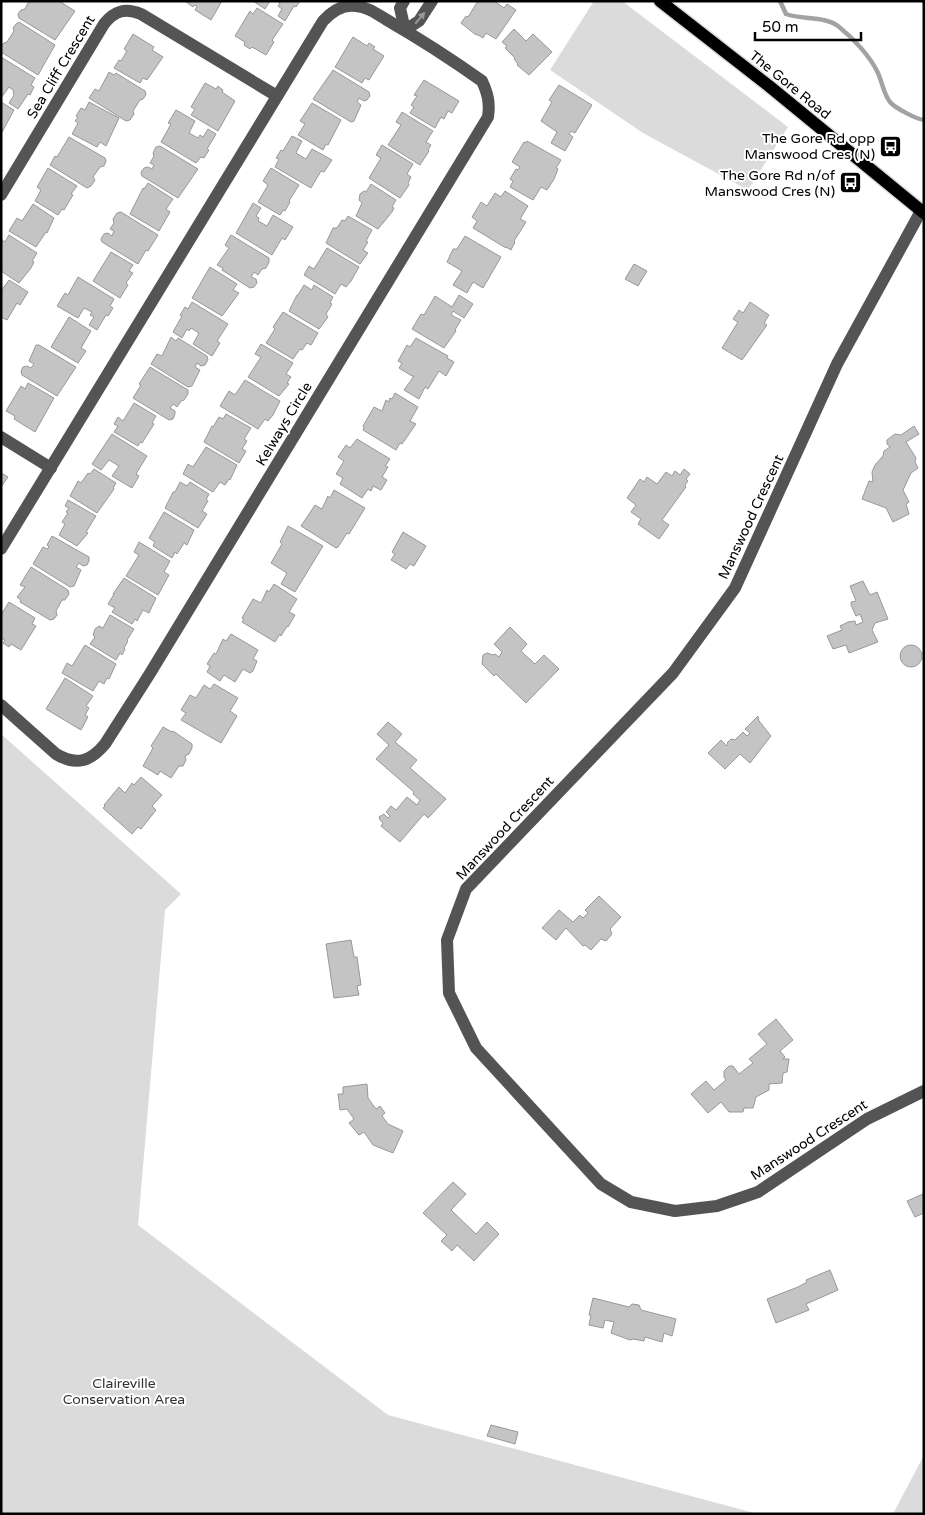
<svg xmlns="http://www.w3.org/2000/svg" width="925" height="1515" font-family="'Varela Round',sans-serif">
<style>
.green{fill:#dbdbdb}
.lines{fill:none;stroke-linecap:round;stroke-linejoin:round}
.stream{stroke:#a2a2a2;stroke-width:4.5}
.building{fill:#c4c4c4;stroke:#989898}
.major-casing{stroke:#dbdbdb;stroke-width:15}
.minor{stroke:#545454;stroke-width:12}
.major{stroke:#000;stroke-width:12}
.oneway{fill:#989898}
.labels{text-anchor:middle;dominant-baseline:central;stroke-width:4;stroke-linejoin:round;paint-order:stroke}
.street-label{font-size:14px;fill:#000;stroke:#fff}
.poi-label{font-size:14px;fill:#000;stroke:#fff;text-anchor:end}
.park-label{font-size:14px;fill:#323232;stroke:#fff}
</style>
<rect width="100%" height="100%" fill="#fff"/>
<g class="green">
<path d="M594 1H622L788 127 748 190 643 133 550 70Z"/>
<path d="M1 734 181 894 165 910 138 1225 388 1415 758 1514H1Z"/>
<path d="M924 1455V1514H893Z"/>
</g>
<g class="lines">
<path class="stream" d="M780 1 786 14C802 20 825 16 838 26 853 38 870 56 878 73 882 82 884 95 890 102 895 108 916 119 924 120"/>
</g>
<g class="building">
<path d="M29 1H59L75 11 55 40 19 18 18 14 21 10 25 9Z"/>
<path d="M185 1H222L211 20 195 10 197 6 195 5 193 7Z"/>
<path d="M253 1H270L265 9Z"/>
<path d="M277 1H300L296 7 294 6 285 21 278 16 282 9 278 6 280 3Z"/>
<path d="M478 1H494L504 8 507 4 516 10 496 39 486 33 483 38 476 34V35L461 23 466 16 468 17Z"/>
<path d="M257 8 283 24 272 40 274 42 266 55 252 47 250 49 244 45 245 42 235 36 250 11 253 14Z"/>
<path d="M19 22 55 45 38 75 1 52V46L4 43 7 42 14 31 13 28 16 24Z"/>
<path d="M514 29 526 41 533 34 552 52 529 75 517 65 518 64 514 59 515 58 505 48 507 46 502 42Z"/>
<path d="M133 34 154 47 152 50 163 57 147 80 143 78 140 83 114 68 119 60 121 61 127 51 124 49Z"/>
<path d="M353 37 367 46 369 43 375 47 373 49 384 56 369 80 365 78 362 83 335 67Z"/>
<path d="M1 57 35 78 31 85 34 87 30 95 28 94 18 109 9 103 14 95 13 93 14 91 9 87 1 98Z"/>
<path d="M333 70 369 92 370 96 367 100 364 101 359 98 357 102 361 105 354 121 351 122 313 99Z"/>
<path d="M109 72 114 75 116 73 145 91 146 95 143 99 140 100 133 111 134 114 130 120 126 121 89 98 95 89 99 91Z"/>
<path d="M424 80 459 101 452 113 448 111 444 119 441 117 435 128 410 113 414 107 411 105 417 96 414 95Z"/>
<path d="M205 83 216 89 218 86 223 90 222 92 235 101 218 131 191 115 195 109 191 107Z"/>
<path d="M559 85 592 105 575 133 571 131 569 134 573 137 565 151 551 143 557 132 541 121 552 102 549 100Z"/>
<path d="M1 102 14 110 1 134Z"/>
<path d="M89 102 119 118 106 146 100 142 97 147 72 134 78 123 75 121 78 117 76 116 81 108 85 110Z"/>
<path d="M312 103 341 120 328 145 326 144 323 150 298 135 305 124 300 121Z"/>
<path d="M176 110 195 121 189 133 198 138 200 135 203 137 208 129 216 134 207 149 209 150 204 158 201 157 196 163 161 142 171 124 168 123Z"/>
<path d="M402 112 433 131 426 142 431 145 428 150 429 151 420 165 388 145 401 125 396 122Z"/>
<path d="M292 136 302 141 296 153 306 159 312 149 332 160 324 172 321 171 311 188 275 167 279 159 276 158 281 150 283 151Z"/>
<path d="M69 137 105 158 106 161 104 166 100 167 93 177 95 180 91 186 87 188 50 165 55 156 57 157Z"/>
<path d="M527 141 561 160 556 168 558 169 554 179 547 190 541 187 533 200 510 187 513 181 510 179 516 169 518 170 520 167 512 162 524 142 526 143Z"/>
<path d="M382 145 413 164 407 174 411 177 408 183 409 185 400 198 369 178 381 158 376 155Z"/>
<path d="M160 146 198 169 178 198 142 176 141 172 144 168 148 167 152 169 154 165 150 163 154 156 153 153 156 147Z"/>
<path d="M48 168 77 186 71 194 73 195 64 210 62 209 58 215 35 201 41 190 37 187Z"/>
<path d="M271 168 299 185 289 201 290 202 285 211 283 210 280 215 258 202 268 185 263 181Z"/>
<path d="M148 183 173 199 166 209 170 212 159 231 130 214 143 188 144 189Z"/>
<path d="M371 184 396 200 392 207 394 208 392 212 378 229 356 216 362 203 359 200 360 194 364 191 366 192Z"/>
<path d="M505 191 528 206 520 219 526 222 514 241 515 242 511 250 506 247V248L473 228 477 221 472 217 481 202 487 206 495 193 501 197Z"/>
<path d="M253 203 261 208 256 216 259 218 258 221 267 226 273 215 293 227 285 240 282 238 272 255 236 233Z"/>
<path d="M33 204 54 218 47 233 46 232 36 247 9 231 17 218 22 221Z"/>
<path d="M121 212 158 235 148 251 146 250 138 264 102 242 101 239 104 234 108 233 112 236 114 231 110 229 114 223 113 219 117 213Z"/>
<path d="M348 216 372 230 366 241 368 242 363 250 368 253 360 264 326 243 333 228H337L342 220 345 221Z"/>
<path d="M9 235 37 253 32 261 34 262 31 268 19 283 1 271V239L5 242Z"/>
<path d="M231 235 269 258V262L266 268 262 269 258 275 254 272 251 277 256 279 257 283 254 287 250 288 222 270 223 268 217 265 229 248 225 245Z"/>
<path d="M465 236 501 257 483 288 473 282 467 293 453 285 462 271 447 262 453 249H457Z"/>
<path d="M327 248 359 267 351 281 346 287 341 284 335 294 304 275 309 266 314 269Z"/>
<path d="M111 252 133 265 129 271 133 273 126 283 128 285 120 298 93 281Z"/>
<path d="M634 264 647 271 638 286 625 279Z"/>
<path d="M210 267 237 284 233 290 239 293 222 316 192 298Z"/>
<path d="M78 277 114 299 110 306 113 308 108 316 106 315 97 330 89 325 94 317 90 315 92 312 84 308 78 318 57 306 65 293 68 295Z"/>
<path d="M9 280 28 292 20 305 17 303 7 320 1 317V291Z"/>
<path d="M304 285 312 290 314 285 333 297 330 303 332 304 326 314 328 317 319 329 289 311 297 295H298Z"/>
<path d="M459 295 473 304 464 318 453 311 451 315 461 320 455 330 456 331 444 348 412 329 421 314 424 315 435 296 452 307Z"/>
<path d="M192 302 228 324 217 341 220 343 212 356 193 344 199 333 191 328 189 331 187 329 182 338 173 332 182 316 180 315 185 307 188 309Z"/>
<path d="M750 302 769 315 764 323 767 325 742 360 722 348 738 322 733 319 739 310 743 313Z"/>
<path d="M283 312 318 333 311 345 307 343 302 350 300 349 293 359 266 343 275 329 273 327Z"/>
<path d="M69 317 91 331 81 348 86 351 78 363 51 347Z"/>
<path d="M171 337 176 341 178 338 207 356 208 360 205 365 201 366 197 363 195 367 200 370 192 386 188 387 151 364 157 354 162 356Z"/>
<path d="M416 338 448 356 447 358 454 362 446 376 439 371 428 389 425 387 419 399 404 390 414 376H412L399 368 402 363 398 361 407 345 410 347Z"/>
<path d="M261 344 293 363 286 374 291 377 287 383 289 384 279 396 248 377 261 357 255 354Z"/>
<path d="M36 345H39L76 367 57 396 22 375 21 371 23 367 27 366 31 368 34 364 29 361Z"/>
<path d="M150 367 188 390V394L184 400 181 401 177 407 173 404 170 408 175 411V414L173 419 169 420 133 398 141 385 139 384Z"/>
<path d="M245 380 280 401 273 415 268 421 265 419 258 429 220 406 229 391 235 395Z"/>
<path d="M28 383 54 398 35 432 14 419 15 416 6 411 21 386 25 389Z"/>
<path d="M395 393 418 407 410 421 416 424 402 444 400 443 396 450 363 430 364 428 363 426 374 407 382 411 386 400 389 402 390 398 392 399Z"/>
<path d="M134 403 156 416 152 423 154 424 142 443 140 442 138 446 114 432 118 426 114 424 118 417 123 421Z"/>
<path d="M226 414 251 428 244 439 247 441 242 449 246 451 239 463 204 442 212 426 213 427 219 417 223 419Z"/>
<path d="M914 426 919 434 906 442 916 458 915 462 918 468 911 473 903 490 909 502 906 504 909 514 893 522 886 508 862 499 869 481 873 482 872 472 875 465 883 456 884 451 890 447 887 444V440L895 434 901 435Z"/>
<path d="M112 434 147 456 136 474 139 476 132 488 112 476 119 466 109 460 101 470 92 464Z"/>
<path d="M357 439 390 459 385 466 388 467 382 477 387 480 381 490 373 486 371 491 368 489 362 498 340 484 343 478 336 474 344 461 338 457 346 445 350 448Z"/>
<path d="M206 447 237 465 230 480 229 479 225 485 220 482 213 492 183 474 188 464 193 467Z"/>
<path d="M94 469 116 483 113 488 114 489 97 513 70 496 78 481 81 483 88 473 90 474Z"/>
<path d="M684 469 690 474 686 479 688 481 685 485 686 487 662 520 669 525 659 539 638 524 641 519 631 512 636 505 627 498 640 479 644 482 647 477 657 484 666 472 672 476 675 471 680 475Z"/>
<path d="M1 473 8 477 1 487Z"/>
<path d="M180 482 187 486 190 482 209 494 206 500 208 501 202 511 207 514 198 528 165 508 173 492H175Z"/>
<path d="M334 490 365 508 349 534 347 533 338 547 336 548 301 526 315 505 322 509 328 496 330 498Z"/>
<path d="M68 500 96 516 86 532 88 533 77 546 59 535 65 524 62 522 68 513 66 512 69 508 65 506Z"/>
<path d="M164 512 194 530 187 545 184 543 177 554 175 552 172 558 153 546 155 542 149 538Z"/>
<path d="M288 526 323 546 295 592 281 584 287 573 271 563 282 544 280 542Z"/>
<path d="M403 532 426 546 414 566 410 564 406 569 391 560 395 554 392 552Z"/>
<path d="M52 536 89 557V561L87 565 83 566 79 563 76 567 81 570 74 586 70 587 33 564 43 547 47 549 49 547 47 545Z"/>
<path d="M139 542 170 561 164 572 169 575 158 595 126 576 139 555 134 552Z"/>
<path d="M31 567 68 590 69 594 65 600H62L56 611 57 615 54 619 50 620 20 602 21 600 17 597 25 587 20 585Z"/>
<path d="M124 578 156 598 149 613 143 610 137 621 135 619 132 624 112 612 115 608 108 604 114 594H113Z"/>
<path d="M863 581 870 595 877 592 888 619 875 623 872 630 878 642 849 653 846 645 833 649 827 636 842 630 840 626 848 622 855 621 856 625 863 622 860 614 856 616 851 605V602L856 601 850 586Z"/>
<path d="M274 584 297 599 289 612 295 615 288 627 287 626 281 636 280 634 275 642 242 622 244 619 242 618 253 599 261 603 267 590 269 592Z"/>
<path d="M9 602 35 618 32 624 36 626 21 650 11 644 9 647 3 643 5 640 1 638V615Z"/>
<path d="M110 615 134 629 127 640 128 641 124 648 125 649 122 655 120 653 116 660 90 644 95 637 93 635 95 629 99 626 103 628Z"/>
<path d="M510 627 527 644 521 651 535 664 544 655 559 669 526 703 496 674 494 676 482 664 483 655 487 653 493 655 495 654 499 657 502 652 494 644Z"/>
<path d="M231 634 258 650 253 659 257 661 253 671 250 673 243 669 235 682 224 675 220 681 207 672 210 666 207 664 214 653 216 654 223 639 226 641Z"/>
<path d="M85 645 116 664 109 679 107 678 104 684 99 681 93 691 62 673 67 663 72 666Z"/>
<circle cx="911" cy="656" r="11"/>
<path d="M65 678 93 696 86 706 89 708 85 715 88 717 81 730 46 709Z"/>
<path d="M214 684 238 698 230 711 237 716 221 743 181 720 186 713 181 710 190 695 196 698 204 685 210 689Z"/>
<path d="M758 716 759 721 771 736 750 763 740 754 725 769 708 753 721 740 727 746 728 744 727 743 731 739 735 740 743 732 747 736 750 733 745 729Z"/>
<path d="M388 722 402 734 395 742 417 760 410 768 446 799 428 818 424 814 400 842 381 826 383 823 380 820 379 817 384 814 388 818 390 816 386 812 391 806 396 810 407 797 417 805 420 800 413 794 414 792 376 759 389 745 377 734Z"/>
<path d="M163 727 172 732 173 731 192 744V748L189 754 185 756 186 760 183 766H179L171 778 160 771 158 775 143 766 153 748 151 746Z"/>
<path d="M141 777 162 795 152 806 156 810 141 829 138 827 132 834 103 808 105 806 104 805 119 787 125 793 132 783 134 785Z"/>
<path d="M599 896 621 917 610 929 612 934 606 941 601 939 591 950 585 945 583 946 566 928 556 940 542 928 559 910 573 922 580 915 583 918 588 913 585 910Z"/>
<path d="M351 940 354 957H357L361 985 357 986 359 995 334 998 326 944Z"/>
<path d="M776 1019 793 1040 780 1051 785 1057 783 1059H789L787 1072 783 1073 782 1083 769 1084V1090L756 1097 753 1108H744L743 1112H729L721 1102 708 1113 691 1094 706 1081 714 1090 726 1080 724 1077V1071L729 1066H733L739 1074 753 1063 749 1059 767 1044 758 1034Z"/>
<path d="M367 1084 368 1098 376 1109 380 1106 385 1113 382 1116 388 1124 403 1131 393 1153 373 1145 364 1132 359 1135 349 1123 354 1119 347 1109 340 1110 338 1094H343V1087Z"/>
<path d="M453 1182 466 1194 451 1210 476 1234 487 1222 499 1234 474 1261 457 1245 452 1251 441 1241 447 1235 423 1213Z"/>
<path d="M923 1194 924 1213 915 1217 907 1201Z"/>
<path d="M830 1270 838 1290 806 1304 809 1310 776 1323 767 1299 798 1287 807 1282 806 1280Z"/>
<path d="M593 1298 629 1307 632 1304 639 1305 641 1310 676 1319 672 1336 664 1333 662 1342 645 1337 644 1341 633 1339 630 1340 611 1333 614 1322 605 1320 603 1328 589 1325 591 1315H589Z"/>
<path d="M491 1425 518 1432 515 1444 487 1436Z"/>
</g>
<g class="lines">
<defs>
<path id="major" d="M660 1 769 86 924 213"/>
</defs>
<use href="#major" class="major-casing"/>
<g class="minor">
<path d="M404 1 400 8 405 30 419 21 432 1"/>
<path d="M1 195 104 24C115 10 126 8 141 14L277 96"/>
<path d="M921 211 837 364 735 588 673 673 466 889 447 940 449 993 476 1048 601 1184 631 1202 675 1211 717 1206 758 1192 867 1119 924 1091"/>
<path d="M1 437 51 468"/>
<path d="M1 549 323 21C332 11 342 4 356 6 368 7 377 14 387 20 420 39 451 59 482 81 488 94 490 103 488 117L149 675 105 744C90 762 76 766 56 754L1 705"/>
</g>
<use href="#major" class="major"/>
</g>
<defs><path id="oneway-solid" d="M-6-.8H1V-3.2L6.5 0L1 3.2V.8H-6Z" transform="scale(1.25)"/></defs>
<use class="oneway" href="#oneway-solid" transform="translate(420 18) rotate(-50)"/>
<defs>
<symbol id="bus-square" viewBox="-11 -11 22 22"><rect x="-9" y="-9" width="18" height="18" rx="4" fill="#000" stroke="#fff"/><path d="M-5-6H5V4H4V6H2V4H-2V6H-4V4H-5ZM-3.5-4V0h7V-4ZM-3.5 1.2v1.5H-2V1.2ZM2 1.2v1.5H3.5V1.2Z" fill="#fff"/></symbol>
</defs>
<g fill-rule="evenodd">
<use href="#bus-square" x="878" y="134" width="25" height="25"/>
<use href="#bus-square" x="838" y="170" width="25" height="25"/>
</g>
<g class="labels">
<g class="street-label">
<text transform="translate(61 67) rotate(-59)">Sea Cliff Crescent</text>
<text transform="translate(790 85) rotate(39)">The Gore Road</text>
<text transform="translate(284 424) rotate(-59)">Kelways Circle</text>
<text transform="translate(751 517) rotate(-65)">Manswood Crescent</text>
<text transform="translate(505 828) rotate(-47)">Manswood Crescent</text>
<text transform="translate(809 1140) rotate(-33)">Manswood Crescent</text>
</g>
<g class="poi-label">
<text x="875" y="138">The Gore Rd opp<tspan x="875" dy="16">Manswood Cres (N)</tspan></text>
<text x="835" y="175">The Gore Rd n/of<tspan x="835" dy="16">Manswood Cres (N)</tspan></text>
</g>
<g class="park-label">
<text x="124" y="1383">Claireville<tspan x="124" dy="16">Conservation Area</tspan></text>
</g>
</g>
<rect width="925" height="1515" fill="none" stroke="#000000" stroke-width="5"/>
<path d="M755 32v8h106v-8" fill="none" stroke="#000000" stroke-width="2.5"/>
<text x="762" y="32" font-size="15" fill="#000000" stroke="#ffffff" stroke-width="4" paint-order="stroke">50 m</text>
</svg>
